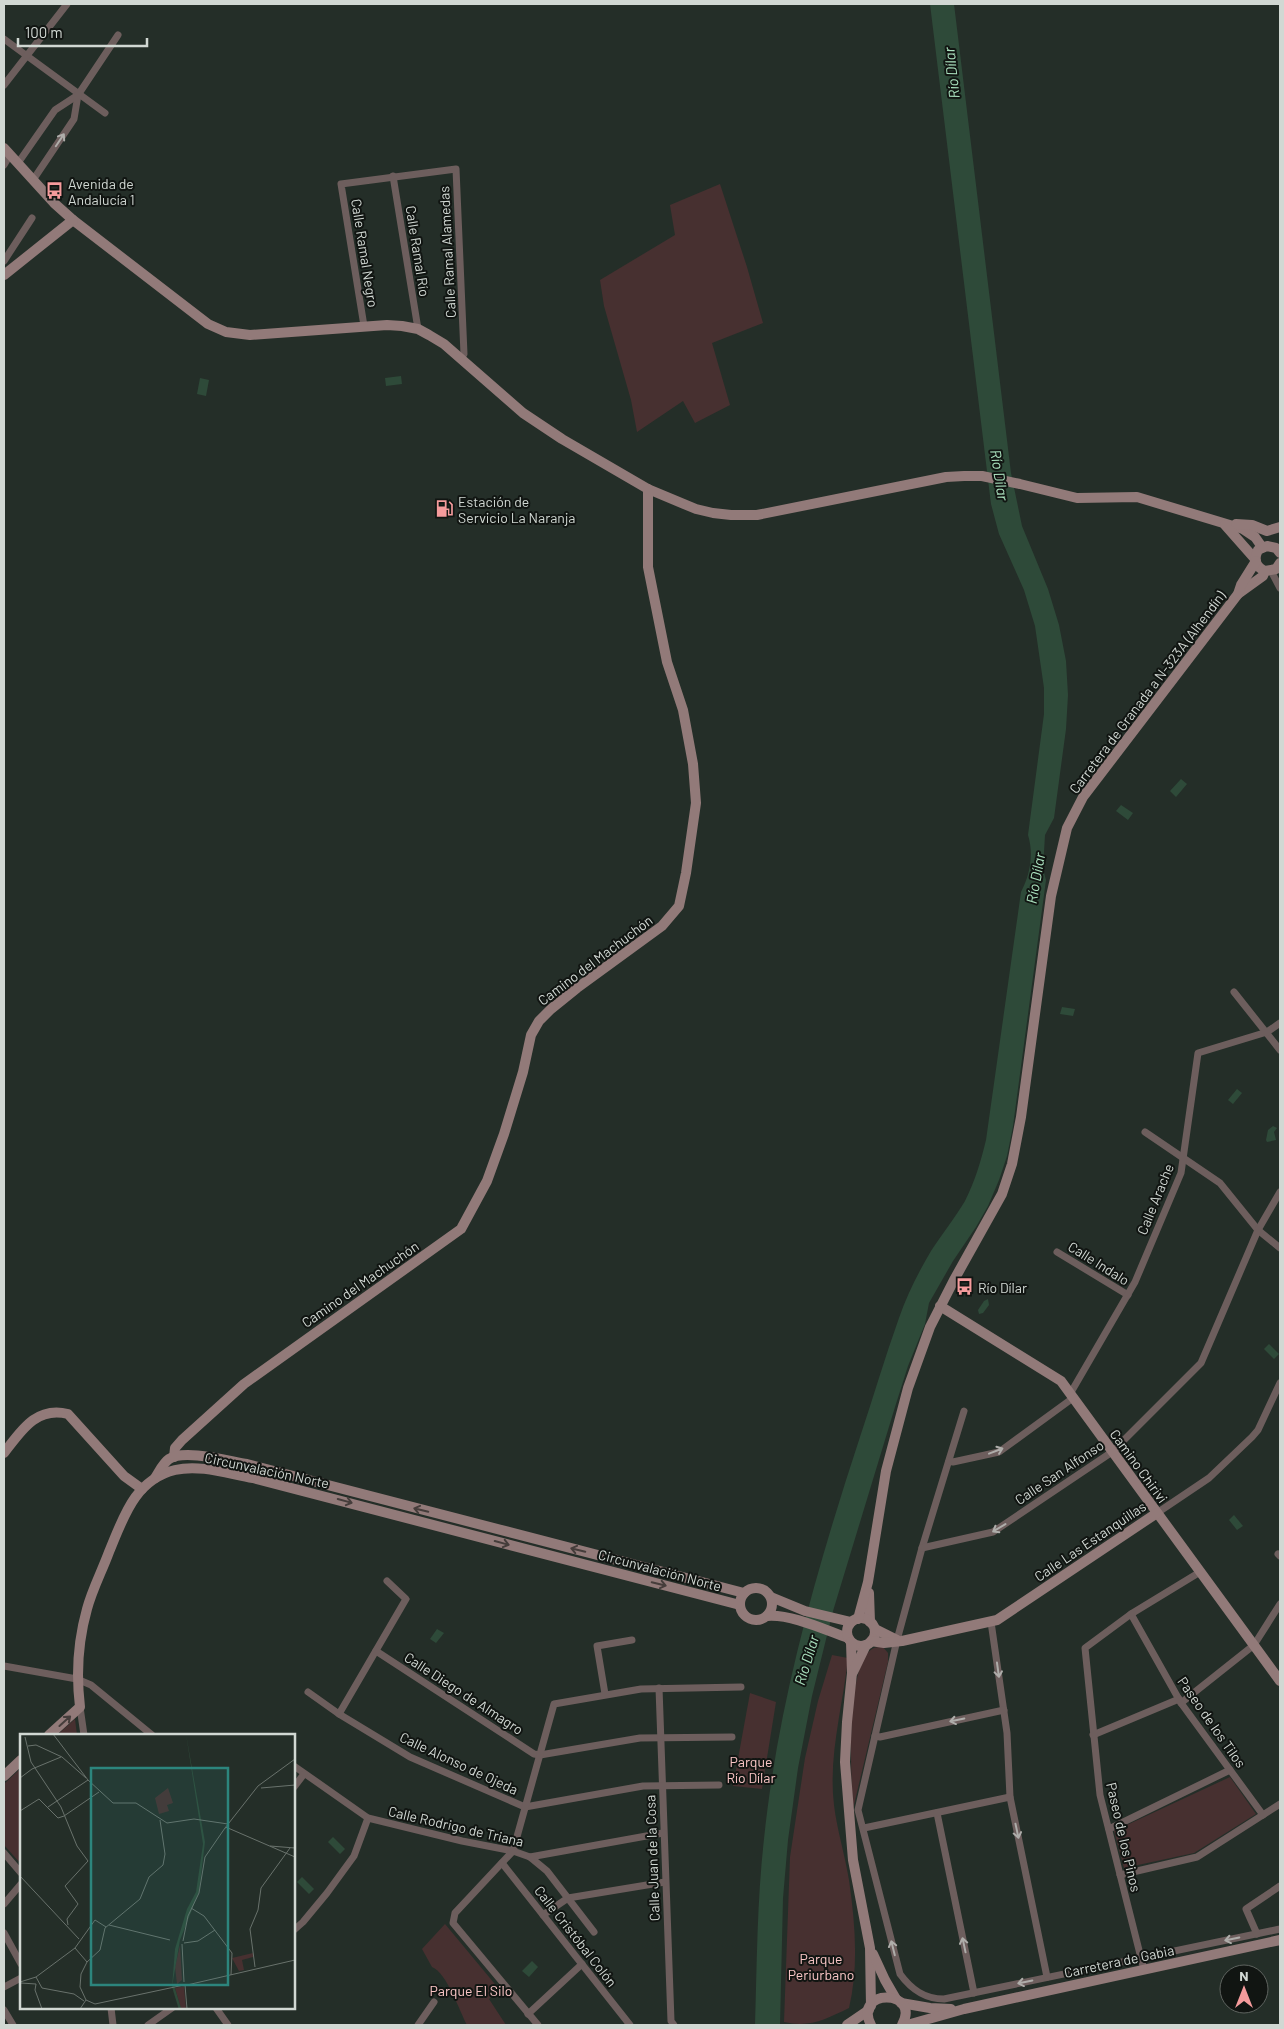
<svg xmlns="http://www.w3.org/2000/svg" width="1284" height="2029" font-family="Barlow,sans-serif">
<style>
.green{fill:#473030}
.water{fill:#2e4a39}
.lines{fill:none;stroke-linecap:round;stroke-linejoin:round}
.street{stroke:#6d5e5d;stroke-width:7}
.secondary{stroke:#927a79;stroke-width:10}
.oneway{stroke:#aeadaa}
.oneway2{stroke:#453d3b}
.labels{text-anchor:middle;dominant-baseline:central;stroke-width:4;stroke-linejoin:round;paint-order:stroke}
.poi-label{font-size:14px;fill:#d1d8d3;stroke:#111512;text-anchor:start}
.street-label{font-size:14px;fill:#d1d8d3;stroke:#111512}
.park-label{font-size:14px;fill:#fac6c6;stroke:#111512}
.water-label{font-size:15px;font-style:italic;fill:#abe2bf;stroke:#111512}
.inset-river{fill:none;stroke:#2e4a39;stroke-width:2.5}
.inset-road{fill:none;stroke:#69726c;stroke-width:1}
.view{fill:#2c857d;fill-opacity:0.15;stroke:#2c857d;stroke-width:2.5}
.inset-edge{fill:none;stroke:#d1d8d3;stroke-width:2.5}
</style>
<rect width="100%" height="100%" fill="#242e28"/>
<g class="green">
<path d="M720 184 747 267 763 323 712 343 730 405 695 423 683 401 637 432 631 400 604 306 600 280 675 235 670 205Z"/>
<path d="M883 1647 888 1653V1662L853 1809C851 1779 845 1666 872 1649 875 1647 879 1647 883 1647Z"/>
<path d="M832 1655 848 1658C843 1706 828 1756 834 1805 837 1830 845 1855 849 1880 855 1922 859 1966 849 2008 826 2019 810 2028 784 2022L790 1857 805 1758 818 1701Z"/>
<path d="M750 1693 776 1702 762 1789 733 1786Z"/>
<path d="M75 1719 77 1735H57Z"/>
<path d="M21 1768V1864L4 1845V1784Z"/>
<path d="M1230 1777 1256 1814 1194 1853 1124 1868 1114 1831Z"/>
<path d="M445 1924 499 1989 489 1999 506 2025H467C459 2010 447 1973 432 1967L422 1949Z"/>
</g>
<g class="water">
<path d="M930 4H954L1011 473 1022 526 1048 589 1059 625 1066 661 1068 695 1066 729 1054 818 1045 835 1043 869 1046 880 1013 1126 1007 1156 999 1180 988 1206 976 1227 953 1261 929 1303 925 1324 908 1366 895 1407 833 1611 812 1696 798 1768 788 1840 783 1898 780 2025H755C757 1963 757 1901 764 1839 778 1703 817 1568 860 1437 873 1398 885 1357 899 1318 907 1295 918 1273 931 1251 942 1234 955 1218 965 1201 975 1181 981 1161 986 1140L1021 892C1030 875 1034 854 1028 835L1044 714V688L1035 626 1024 590 999 534 991 504Z"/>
<path d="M401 376 402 384 386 386 385 378Z"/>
<path d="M200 378 209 380 206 396 197 394Z"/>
<path d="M1181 779 1187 784 1176 797 1170 791Z"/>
<path d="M1121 805 1133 813 1128 820 1116 811Z"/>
<path d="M1062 1007 1075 1009 1073 1016 1060 1014Z"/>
<path d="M1237 1089 1242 1093 1233 1104 1228 1100Z"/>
<path d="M1273 1126 1277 1128 1274 1132 1276 1140 1267 1142 1266 1140 1268 1130Z"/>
<path d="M988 1299 989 1305 983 1313 979 1314 978 1310 984 1301Z"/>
<path d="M1269 1344 1279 1354 1274 1359 1264 1349Z"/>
<path d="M1234 1515 1243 1526 1237 1530 1229 1520Z"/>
<path d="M437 1629 444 1633 436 1643 430 1639Z"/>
<path d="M333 1837 345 1849 340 1854 328 1842Z"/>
<path d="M302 1877 314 1889 309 1894 297 1882Z"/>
<path d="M532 1961 538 1967 529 1977 522 1971Z"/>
</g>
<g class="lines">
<g class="street">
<path d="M4 39 105 113"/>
<path d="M4 85 67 4"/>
<path d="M18 163 55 110 78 95 118 35"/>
<path d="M4 165 10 155"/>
<path d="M393 176 418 329"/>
<path d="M33 180 74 119 78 95"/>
<path d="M4 261 32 218"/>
<path d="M364 326 341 184 456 169 464 354 460 359"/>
<path d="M1271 571 1280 588"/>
<path d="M1234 992 1280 1050"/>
<path d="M1145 1132 1220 1183 1258 1230 1280 1248"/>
<path d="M1057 1252 1128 1295"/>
<path d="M1070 1394 1135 1282 1181 1173 1198 1053 1267 1032 1280 1023"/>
<path d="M964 1411 922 1548 897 1640 858 1810 900 1974C911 1989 924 1999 944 1999L1280 1929"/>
<path d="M949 1461 953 1462 999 1452 1073 1398"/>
<path d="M1157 1513 1209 1478 1252 1437 1258 1430 1280 1383"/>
<path d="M922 1548 993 1532 1112 1452 1201 1363 1258 1230 1280 1192"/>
<path d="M1278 1554 1280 1556"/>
<path d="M1131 1614 1181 1703 1263 1815"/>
<path d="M991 1622 1007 1733 1010 1797 1047 1977"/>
<path d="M376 1651 534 1754 540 1755 640 1738 732 1737"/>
<path d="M4 1666 77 1679 91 1685 152 1735"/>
<path d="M659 1688 671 2021 674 2025"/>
<path d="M308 1692 339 1714 410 1757 525 1807 643 1786 719 1785"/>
<path d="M605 1694 597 1646 632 1640"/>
<path d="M1181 1703 1254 1645 1280 1604"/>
<path d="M80 1707 84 1735"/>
<path d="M339 1714 406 1599 387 1581"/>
<path d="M1093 1735 1179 1699"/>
<path d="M875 1736 880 1737 1004 1710"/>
<path d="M294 1766 368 1818 462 1841 513 1851 530 1857 547 1871 594 1932"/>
<path d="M294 1787 304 1774"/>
<path d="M937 1813 974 1993"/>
<path d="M864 1828 1010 1797"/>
<path d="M1109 1829 1230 1770"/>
<path d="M4 1853 21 1873"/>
<path d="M530 1857 663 1833"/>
<path d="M502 1863 630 2025"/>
<path d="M1120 1875 1197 1857 1280 1804"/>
<path d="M4 1904 21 1884"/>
<path d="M543 1915 568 1898 665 1882"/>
<path d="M294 1930 303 1922 327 1893 354 1856 368 1818"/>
<path d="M4 1933 21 1964"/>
<path d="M1257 1934 1246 1909 1280 1886"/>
<path d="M1144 1970 1100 1795 1085 1648 1131 1614 1200 1572"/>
<path d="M4 1987 21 1978"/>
<path d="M111 2008 113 2025"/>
<path d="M216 2008 228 2025"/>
<path d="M4 2010 13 2025"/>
<path d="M528 2014 582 1964"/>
<path d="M148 2025 172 2008"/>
<path d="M418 2025 434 2002"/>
<path d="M538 2025 453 1923 455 1913 513 1851 554 1704 641 1689 741 1687"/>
</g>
<g class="secondary">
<path d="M4 148 54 203 73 220 208 324 226 332 250 335 387 325 402 326 418 329 429 335 444 344 523 413 562 439 648 489 696 509 713 513 731 515H757L946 477 964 476H982L1020 484 1077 498 1137 497 1243 529 1255 537 1262 547"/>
<path d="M4 275 73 220"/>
<path d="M1236 524 1252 525 1267 531 1280 527"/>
<path d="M1225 525 1255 559"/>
<path d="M1280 553 1276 548 1267 546 1258 550C1253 560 1256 567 1265 571L1276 569 1280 563"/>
<path d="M1238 594 1263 576 1265 571"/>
<path d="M940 1306 1061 1381 1280 1681"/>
<path d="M4 1453C21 1431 36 1406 68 1414L124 1476 142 1489"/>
<path d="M174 1457 175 1448 182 1440 244 1384 461 1229 487 1181 504 1134 523 1072 531 1035 539 1021 551 1009 577 988 662 926 679 906 686 873 696 803 693 764 683 710 667 662 648 567V489"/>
<path d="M155 1478C159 1472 163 1463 169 1459 184 1449 228 1461 247 1464L744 1593"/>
<circle cx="756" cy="1604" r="16"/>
<path d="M869 1593 870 1622"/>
<path d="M771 1597 805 1611 851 1622"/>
<path d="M767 1616C792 1614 825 1630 848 1638"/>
<circle cx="861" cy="1632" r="14"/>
<path d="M858 1619 868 1582 886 1471 908 1388 930 1327 954 1280 1002 1194 1012 1164 1021 1117 1051 896 1067 828 1083 797 1238 594 1241 585 1256 561"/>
<path d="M875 1629 897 1640"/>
<path d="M871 1641 884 1643 902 1641 997 1620 1157 1513"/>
<path d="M851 1642 852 1673 847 1722 845 1762 853 1860 870 1948 871 2006"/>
<path d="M853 1672 866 1645"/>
<path d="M49 1735 80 1707C76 1674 78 1641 87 1609 92 1590 102 1571 109 1552 123 1519 134 1480 175 1470 200 1464 229 1474 253 1478L740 1605"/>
<path d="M4 1776 21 1760"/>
<path d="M873 1954 885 1980 896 1999"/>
<path d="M901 2003 930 2008 951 2009"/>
<path d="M847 2025 869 2010"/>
<path d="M871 2025C852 1988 922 1989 902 2025"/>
<path d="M907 2025 964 2009 1280 1940"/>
</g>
</g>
<defs><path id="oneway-shaft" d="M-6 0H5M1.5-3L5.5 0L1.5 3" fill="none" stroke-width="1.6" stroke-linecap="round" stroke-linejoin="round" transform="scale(1.25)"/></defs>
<g class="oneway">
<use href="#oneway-shaft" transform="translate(60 140) rotate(-56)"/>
<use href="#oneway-shaft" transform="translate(996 1451) rotate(-21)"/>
<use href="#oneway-shaft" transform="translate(999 1528) rotate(149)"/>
<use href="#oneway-shaft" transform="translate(998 1670) rotate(82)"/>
<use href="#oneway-shaft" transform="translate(957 1720) rotate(168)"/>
<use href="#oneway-shaft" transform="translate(1017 1831) rotate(78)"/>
<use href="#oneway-shaft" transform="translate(1232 1939) rotate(168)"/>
<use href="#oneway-shaft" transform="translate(964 1945) rotate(-102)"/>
<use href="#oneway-shaft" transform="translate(893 1948) rotate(-104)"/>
<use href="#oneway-shaft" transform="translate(1025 1982) rotate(168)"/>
</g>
<g class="oneway2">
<use href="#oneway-shaft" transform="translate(345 1501) rotate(15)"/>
<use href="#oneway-shaft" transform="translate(421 1510) rotate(-166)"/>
<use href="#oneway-shaft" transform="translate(502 1543) rotate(15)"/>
<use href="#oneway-shaft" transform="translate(578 1550) rotate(-166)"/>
<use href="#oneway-shaft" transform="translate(659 1584) rotate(14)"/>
<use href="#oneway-shaft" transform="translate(65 1721) rotate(-42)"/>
</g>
<defs>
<symbol id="bus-bare" viewBox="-9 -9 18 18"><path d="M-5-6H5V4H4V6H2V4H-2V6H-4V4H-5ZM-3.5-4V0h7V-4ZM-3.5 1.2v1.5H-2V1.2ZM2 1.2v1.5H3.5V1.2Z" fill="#f59b9c" stroke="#111512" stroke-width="2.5" paint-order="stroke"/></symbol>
<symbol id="fuel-bare" viewBox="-9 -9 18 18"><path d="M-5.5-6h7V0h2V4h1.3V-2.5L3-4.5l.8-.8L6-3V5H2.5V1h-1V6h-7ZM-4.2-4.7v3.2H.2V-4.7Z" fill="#f59b9c" stroke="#111512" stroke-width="2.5" paint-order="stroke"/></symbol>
</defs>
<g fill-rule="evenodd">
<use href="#bus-bare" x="42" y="178" width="25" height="25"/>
<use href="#fuel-bare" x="432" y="496" width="25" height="25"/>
<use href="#bus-bare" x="952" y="1274" width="25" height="25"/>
</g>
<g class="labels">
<g class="poi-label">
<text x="68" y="183">Avenida de<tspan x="68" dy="16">Andalucía 1</tspan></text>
<text x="458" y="501">Estación de<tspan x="458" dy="16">Servicio La Naranja</tspan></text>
<text x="978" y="1287">Río Dílar</text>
</g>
<g class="street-label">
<text transform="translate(418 251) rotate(81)">Calle Ramal Río</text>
<text transform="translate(447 252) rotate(-93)">Calle Ramal Alamedas</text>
<text transform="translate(365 253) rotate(81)">Calle Ramal Negro</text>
<text transform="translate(1147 692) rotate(-53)">Carretera de Granada a N-323A (Alhendín)</text>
<text transform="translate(595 960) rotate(-37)">Camino del Machuchón</text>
<text transform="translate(1155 1199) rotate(-68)">Calle Arache</text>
<text transform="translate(1099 1263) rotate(32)">Calle Indalo</text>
<text transform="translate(360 1284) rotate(-35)">Camino del Machuchón</text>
<text transform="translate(1139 1466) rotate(54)">Camino Chirivi</text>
<text transform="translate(267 1470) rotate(12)">Circunvalación Norte</text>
<text transform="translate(1059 1472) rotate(-34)">Calle San Alfonso</text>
<text transform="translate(1090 1541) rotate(-34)">Calle Las Estanquillas</text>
<text transform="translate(660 1570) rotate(15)">Circunvalación Norte</text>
<text transform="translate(464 1693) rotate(33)">Calle Diego de Almagro</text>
<text transform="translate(1212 1722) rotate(55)">Paseo de los Tilos</text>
<text transform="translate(459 1763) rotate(25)">Calle Alonso de Ojeda</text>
<text transform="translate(456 1826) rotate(13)">Calle Rodrigo de Triana</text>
<text transform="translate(1124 1837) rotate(77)">Paseo de los Pinos</text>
<text transform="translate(652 1858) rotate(-92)">Calle Juan de la Cosa</text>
<text transform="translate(576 1936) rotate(52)">Calle Cristóbal Colón</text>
<text transform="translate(1119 1961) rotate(-12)">Carretera de Gabia</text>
</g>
<g class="park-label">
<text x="751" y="1761">Parque<tspan x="751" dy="16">Río Dílar</tspan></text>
<text x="821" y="1958">Parque<tspan x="821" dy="16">Periurbano</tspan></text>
<text x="471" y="1990">Parque El Silo</text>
</g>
<g class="water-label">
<text transform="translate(951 73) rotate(-96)">Río Dílar</text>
<text transform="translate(1000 475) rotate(81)">Río Dílar</text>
<text transform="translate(1035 878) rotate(-80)">Río Dílar</text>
<text transform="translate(806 1660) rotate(-73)">Río Dílar</text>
</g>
</g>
<g transform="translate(20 1734)">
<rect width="275" height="275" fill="#242e28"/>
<path d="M148 54 153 69 147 71 149 77 139 80 135 64ZM160 211 162 246 157 250 155 233ZM233 219V223L222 226 224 236 219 237 212 224ZM164 252 166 275H161L155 254Z" fill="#473030"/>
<path d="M166 0 185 108 179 158 160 206 152 253 155 215 167 175 176 158 183 110Z" fill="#2e4a39"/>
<path class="inset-river" d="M153 252 160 275"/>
<path class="inset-road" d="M33 0 68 46 93 69H116L147 89 174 85 208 90M5 3 11 28 41 73 57 112 68 127 45 152 58 170 47 185 48 191M8 12 16 11 42 23 66 44M0 44 12 35 41 23M241 54 275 51M28 73 68 46M0 77 19 65 38 84 44 82 79 58M208 93 205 94 238 52 275 25M208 94 275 123M250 112 275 114M0 142 59 205M171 174 184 182 212 219 211 241M89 191 150 206M163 207 168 182 179 159 185 123 205 94M164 209 178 207 195 196M162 210 164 248M55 214 67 228M235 233 230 195 238 176 241 154 270 114M16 243 22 254 54 260 64 267M0 248 16 243 55 214 75 186 86 193M1 249 16 250M16 250 15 256 22 275M165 251 167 275M167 251 275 226M66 266 60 253 61 240 67 228 80 216 85 194 120 165 129 143 143 131 145 120 140 86M60 275 66 266 75 270 164 251"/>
<path class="view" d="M71 34H208V251H71Z"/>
<rect width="275" height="275" class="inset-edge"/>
</g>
<rect width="1284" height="2029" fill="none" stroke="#d1d8d3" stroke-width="10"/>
<g transform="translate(1244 1989)"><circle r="24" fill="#111512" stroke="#5e635f"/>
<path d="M0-4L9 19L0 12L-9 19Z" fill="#f59b9c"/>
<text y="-8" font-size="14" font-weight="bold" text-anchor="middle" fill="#d1d8d3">N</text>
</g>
<path d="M18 38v8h129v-8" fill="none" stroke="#d1d8d3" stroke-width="2.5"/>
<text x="25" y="38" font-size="15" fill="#d1d8d3" stroke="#111512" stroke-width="4" paint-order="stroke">100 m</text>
</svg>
